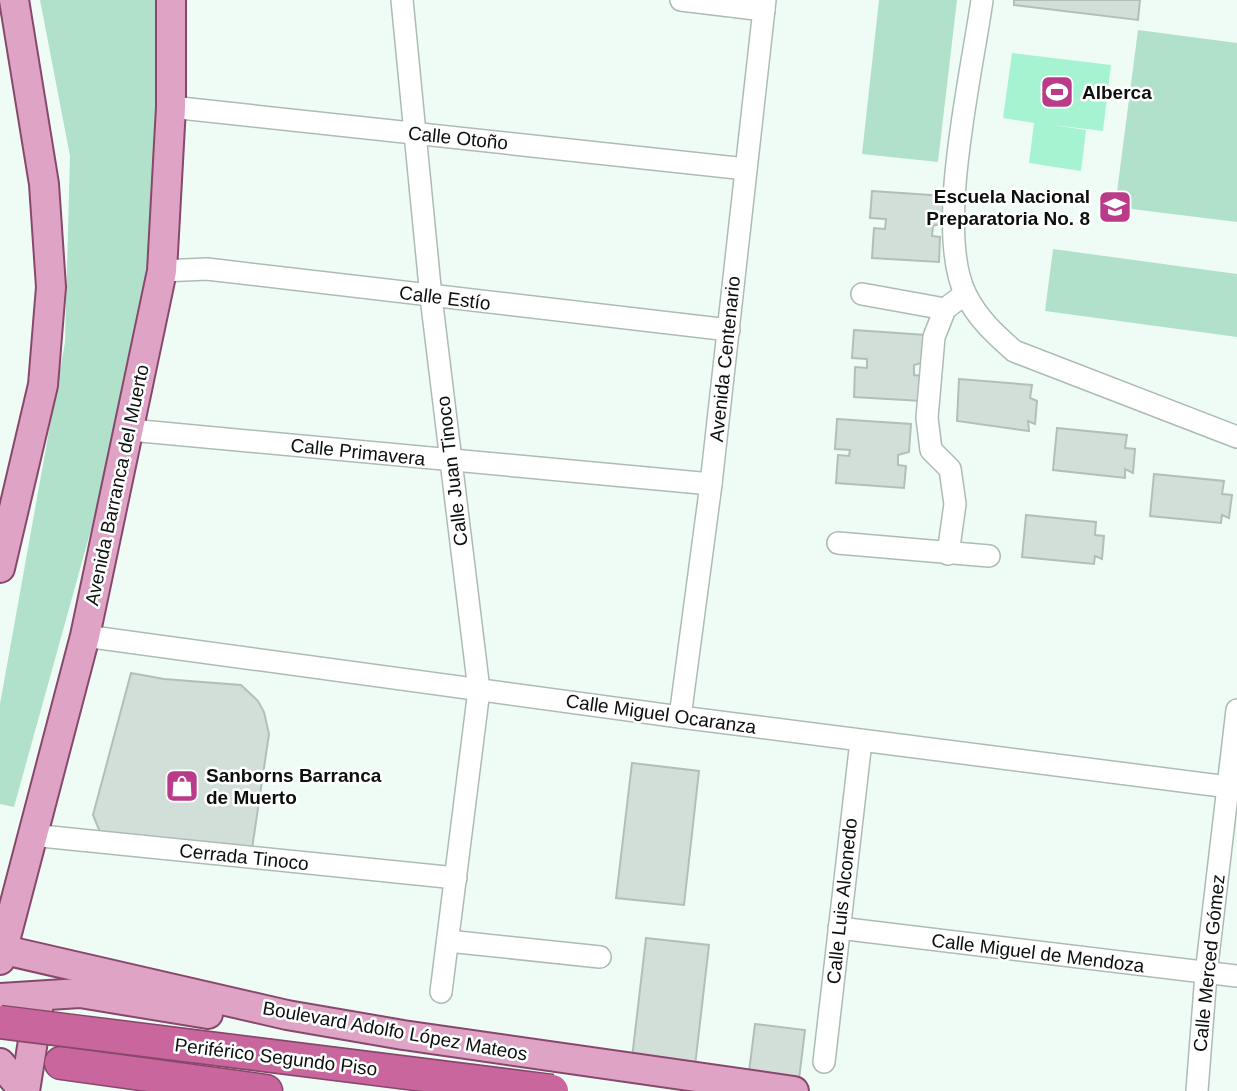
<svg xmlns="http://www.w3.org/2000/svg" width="1237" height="1091" font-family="Helvetica,sans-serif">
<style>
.green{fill:#b2e1cb}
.water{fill:#a6f3d2}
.building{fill:#d2dfd8;stroke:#b2bfb9;stroke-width:2}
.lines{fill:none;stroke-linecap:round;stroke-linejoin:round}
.minor-casing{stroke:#aebbb5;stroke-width:24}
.major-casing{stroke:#87486b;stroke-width:32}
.highway-casing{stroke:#87486b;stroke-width:35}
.minor{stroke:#fff;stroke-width:21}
.major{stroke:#dfa3c5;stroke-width:28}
.highway{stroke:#ca669e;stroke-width:32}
.highway-bridge-casing{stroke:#87486b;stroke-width:35;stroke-linecap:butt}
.highway-bridge{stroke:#ca669e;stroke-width:32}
.labels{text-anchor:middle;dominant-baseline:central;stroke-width:5;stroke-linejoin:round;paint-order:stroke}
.poi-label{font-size:19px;font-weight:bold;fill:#0b0f0d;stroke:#fff;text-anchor:start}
.street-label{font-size:19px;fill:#0b0f0d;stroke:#fff}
</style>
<rect width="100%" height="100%" fill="#effcf6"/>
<g class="green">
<path d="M40 0H156L160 100 153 234 120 425 14 807 0 804V704L65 342 70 156Z"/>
<path d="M879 0H957L938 162 862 154Z"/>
<path d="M1138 30 1237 43V222L1115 207Z"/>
<path d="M1053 249 1237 274V337L1045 311Z"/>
</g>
<path class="water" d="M1012 53 1111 65 1103 131 1052 125 1086 130 1081 171 1029 163 1034 123 1003 118Z"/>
<g class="building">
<path d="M1014 0H1140L1138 20 1014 5Z"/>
<path d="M872 191 945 196 943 223 933 226 932 236 940 237 939 262 872 258 874 228 885 229 886 219 870 218Z"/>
<path d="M854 330 926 335 925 362 914 365V375L922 376 921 401 854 397 855 367 867 368V359L852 358Z"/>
<path d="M959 379 1032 385 1030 398 1037 401 1035 424 1028 421 1029 431 957 421Z"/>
<path d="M837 419 911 424 909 452 898 455V465L906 466 904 488 836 483 838 455 849 456 850 450 835 449Z"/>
<path d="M1057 428 1127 435 1125 448 1135 449 1133 473 1125 469V478L1053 470Z"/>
<path d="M1154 474 1224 481 1222 494 1232 495 1229 518 1222 515 1221 523 1150 516Z"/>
<path d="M1026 515 1096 522 1095 535 1104 536 1102 559 1095 556 1094 564 1022 557Z"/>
<path d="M131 673 164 679 241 685 258 701 264 712 269 734 252 849 100 832 93 815Z"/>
<path d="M632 763 699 771 684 905 616 898Z"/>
<path d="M646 938 709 945 695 1066 632 1058Z"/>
<path d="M755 1024 805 1030 799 1079 749 1072Z"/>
</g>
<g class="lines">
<defs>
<g id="minor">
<path d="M402 0 431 297 479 690 441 992"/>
<path d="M681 0 764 10"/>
<path d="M982 0C972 73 934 232 966 295 978 319 995 334 1014 351L1237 437"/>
<path d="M171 107 746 169"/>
<path d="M162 271 207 269 729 330"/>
<path d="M862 294 945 309"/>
<path d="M130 430 711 484"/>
<path d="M838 543 989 556"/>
<path d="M948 554 955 504 950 469 931 450 927 418 934 337 945 309 965 294"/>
<path d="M85 636 680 717 1237 788"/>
<path d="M680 717 711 484 765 0"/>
<path d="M31 835 456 878"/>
<path d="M839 928 1237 976"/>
<path d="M448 941 600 957"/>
<path d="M824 1062 861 741"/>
<path d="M1197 1091 1206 974 1237 710"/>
</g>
<g id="major">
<path d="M0 568 43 385 51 287 44 184 14 0"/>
<path d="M0 949 287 1015 403 1035 794 1091"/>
<path d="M0 960 85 636 162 271 171 107V0"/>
<path d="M0 998 80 993 208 1014"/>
<path d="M0 1063 24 1091"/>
<path d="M25 1091 39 1003"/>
</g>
<path id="highway" d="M61 1063 266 1091"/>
</defs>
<use href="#minor" class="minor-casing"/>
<use href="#major" class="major-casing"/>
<use href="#highway" class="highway-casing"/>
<use href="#minor" class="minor"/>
<use href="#major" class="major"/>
<use href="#highway" class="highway"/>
<defs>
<path id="highway-bridge" d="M0 1022 552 1091"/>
</defs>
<use href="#highway-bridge" class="highway-bridge-casing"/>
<use href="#highway-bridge" class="highway-bridge"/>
</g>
<defs>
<symbol id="stadium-square" viewBox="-11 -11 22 22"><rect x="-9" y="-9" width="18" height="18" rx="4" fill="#ba3b89" stroke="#fff"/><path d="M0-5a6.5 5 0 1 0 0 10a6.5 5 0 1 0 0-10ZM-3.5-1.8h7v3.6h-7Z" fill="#fff"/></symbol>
<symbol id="school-square" viewBox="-11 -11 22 22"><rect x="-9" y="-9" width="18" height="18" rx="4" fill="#ba3b89" stroke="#fff"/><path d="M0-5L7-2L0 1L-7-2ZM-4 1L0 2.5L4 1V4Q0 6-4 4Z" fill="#fff"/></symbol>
<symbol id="shop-square" viewBox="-11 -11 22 22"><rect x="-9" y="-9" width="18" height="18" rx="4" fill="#ba3b89" stroke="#fff"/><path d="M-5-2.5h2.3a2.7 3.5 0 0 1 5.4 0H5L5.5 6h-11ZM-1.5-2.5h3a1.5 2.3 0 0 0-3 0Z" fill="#fff"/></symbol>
</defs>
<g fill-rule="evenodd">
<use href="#stadium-square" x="1038" y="73" width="38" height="38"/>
<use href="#school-square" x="1096" y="188" width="38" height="38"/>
<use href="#shop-square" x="163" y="767" width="38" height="38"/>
</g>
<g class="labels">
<g class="poi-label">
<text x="1082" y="92">Alberca</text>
<text x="1090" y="196" text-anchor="end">Escuela Nacional<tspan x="1090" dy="22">Preparatoria No. 8</tspan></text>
<text x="206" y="775">Sanborns Barranca<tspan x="206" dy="22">de Muerto</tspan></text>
</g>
<g class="street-label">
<text transform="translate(458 138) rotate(6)">Calle Otoño</text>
<text transform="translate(445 298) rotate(7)">Calle Estío</text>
<text transform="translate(725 359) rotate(-84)">Avenida Centenario</text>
<text transform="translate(358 452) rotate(6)">Calle Primavera</text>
<text transform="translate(452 471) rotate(-97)">Calle Juan Tinoco</text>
<text transform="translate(117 485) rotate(-78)">Avenida Barranca del Muerto</text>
<text transform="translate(661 714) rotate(8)">Calle Miguel Ocaranza</text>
<text transform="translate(244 857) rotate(6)">Cerrada Tinoco</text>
<text transform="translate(842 901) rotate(-84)">Calle Luis Alconedo</text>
<text transform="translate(1038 953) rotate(7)">Calle Miguel de Mendoza</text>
<text transform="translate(1209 963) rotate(-84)">Calle Merced Gómez</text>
<text transform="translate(395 1031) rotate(10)">Boulevard Adolfo López Mateos</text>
<text transform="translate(276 1057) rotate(7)">Periférico Segundo Piso</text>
</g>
</g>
</svg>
